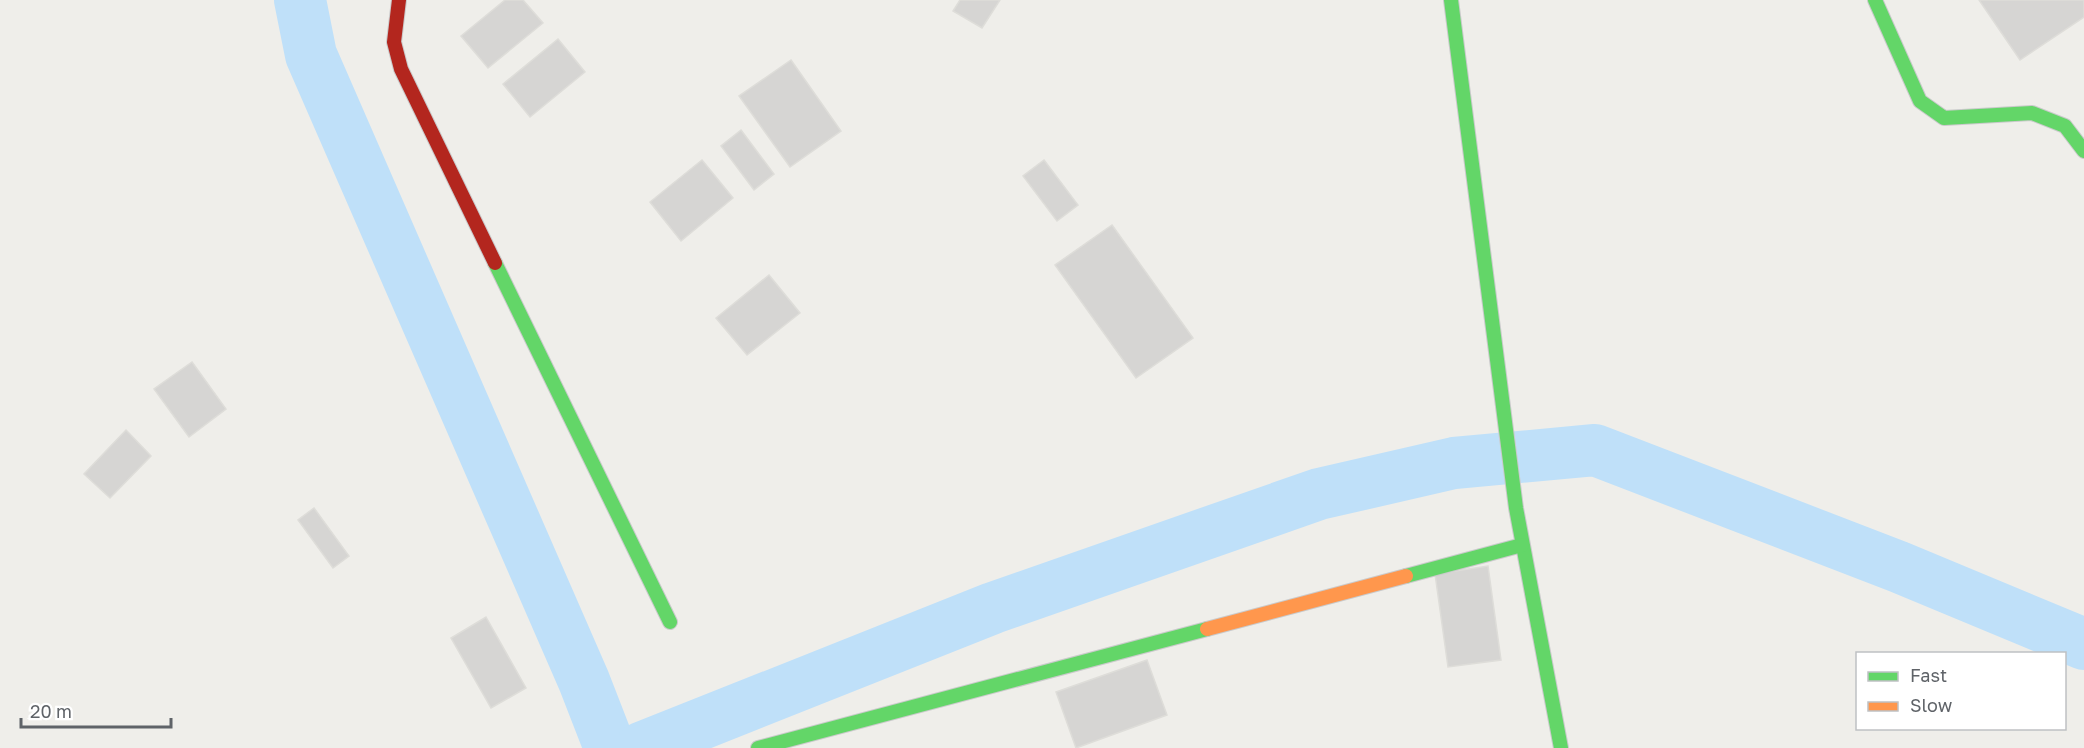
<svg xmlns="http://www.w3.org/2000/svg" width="2084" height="748" font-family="'Golos Text',sans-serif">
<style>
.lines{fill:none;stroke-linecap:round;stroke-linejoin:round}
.canal{stroke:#bfe0f9;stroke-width:52}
.building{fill:#d6d5d3;stroke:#deddd9;stroke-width:1.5}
.fast-casing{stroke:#cacacb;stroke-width:16}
.slow-casing{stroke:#cacacb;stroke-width:16}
.jam-casing{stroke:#cacacb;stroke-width:16}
.fast{stroke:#63d668;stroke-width:14}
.slow{stroke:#ff974d;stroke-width:14}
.jam{stroke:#b3261e;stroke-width:14}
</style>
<rect width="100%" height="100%" fill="#efeeea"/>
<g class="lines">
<g class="canal">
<path d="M300 0 311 55 584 681 610 748"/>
<path d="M641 748 993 608 1319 494 1454 463 1595 450 1899 567 2084 644"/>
</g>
</g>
<g class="building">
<path d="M505 0H523L543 23 488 68 461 36Z"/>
<path d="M960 0H1000L982 28 953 11Z"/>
<path d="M1979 0H2084V17L2020 60Z"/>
<path d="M558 39 585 72 530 117 503 84Z"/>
<path d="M791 60 841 131 790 167 739 96Z"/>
<path d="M741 130 774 174 754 190 721 146Z"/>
<path d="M702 160 733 198 681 241 650 202Z"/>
<path d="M1044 160 1078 205 1057 221 1023 176Z"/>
<path d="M1112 225 1193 338 1136 378 1055 265Z"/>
<path d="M769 275 800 313 747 355 716 318Z"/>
<path d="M192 362 226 409 189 437 154 389Z"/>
<path d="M126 430 151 456 110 498 84 474Z"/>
<path d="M314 508 349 556 333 568 298 520Z"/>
<path d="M1488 566 1501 660 1448 667 1435 574Z"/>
<path d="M486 617 526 688 491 708 451 638Z"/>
<path d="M1147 660 1167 715 1076 748 1056 692Z"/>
</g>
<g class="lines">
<defs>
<g id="fast">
<path d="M1451 0 1516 508 1561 748"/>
<path d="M1875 0 1920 101 1944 118 2032 113 2065 126 2084 151"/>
<path d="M495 263 670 622"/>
<path d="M1406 576 1522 545"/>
<path d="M758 748 1207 629"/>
</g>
<path id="slow" d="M1207 629 1406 576"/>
<path id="jam" d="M399 0 394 42 401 69 495 263"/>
</defs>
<use href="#fast" class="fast-casing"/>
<use href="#slow" class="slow-casing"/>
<use href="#jam" class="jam-casing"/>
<use href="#fast" class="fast"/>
<use href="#slow" class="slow"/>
<use href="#jam" class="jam"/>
</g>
<rect x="1856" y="652" width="210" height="78" fill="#ffffff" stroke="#bfc1c3" stroke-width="1.5"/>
<rect x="1868" y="672" width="30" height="9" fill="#63d668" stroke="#bfc1c3" stroke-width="1.5"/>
<text x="1910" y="682" font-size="18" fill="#5f6368">Fast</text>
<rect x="1868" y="702" width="30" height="9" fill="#ff974d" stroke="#bfc1c3" stroke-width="1.5"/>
<text x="1910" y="712" font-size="18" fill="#5f6368">Slow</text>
<path d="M21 718v9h150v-9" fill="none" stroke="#5f6368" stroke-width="3"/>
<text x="30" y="718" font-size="18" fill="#5f6368" stroke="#ffffff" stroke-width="4.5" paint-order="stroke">20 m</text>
</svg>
